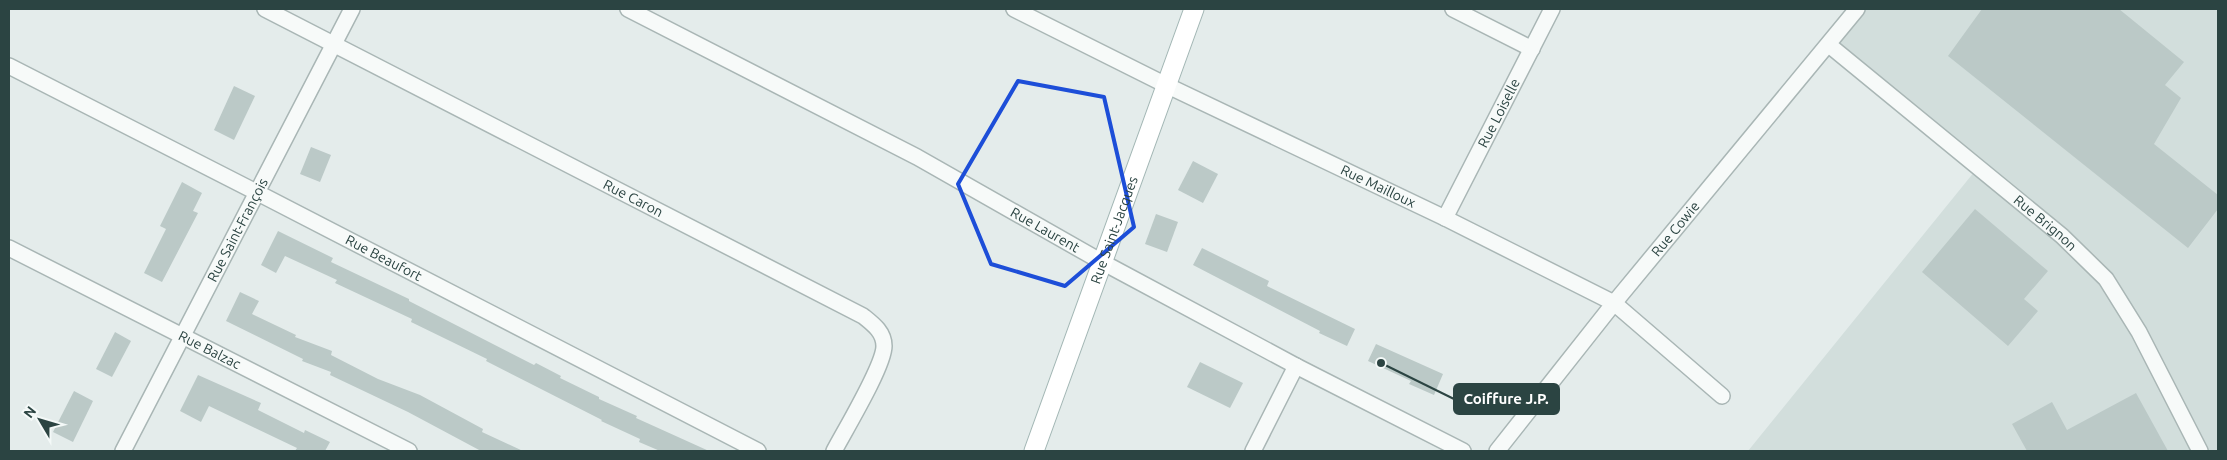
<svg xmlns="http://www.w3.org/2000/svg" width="2227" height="460" font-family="Ubuntu,sans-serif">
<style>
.built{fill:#d2dedc}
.building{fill:#bbc9c7}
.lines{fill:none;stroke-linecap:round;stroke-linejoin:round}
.minor-casing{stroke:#a9b6b5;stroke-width:18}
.major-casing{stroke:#a3b7b5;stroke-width:21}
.minor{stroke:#f7faf9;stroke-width:15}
.major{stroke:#fff;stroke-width:19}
.marked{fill:none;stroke:#1d4ed8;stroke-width:4;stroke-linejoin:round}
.labels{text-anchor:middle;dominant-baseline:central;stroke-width:4.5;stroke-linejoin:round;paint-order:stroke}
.street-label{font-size:14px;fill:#2b4442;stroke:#f4f9f8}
.leader{fill:none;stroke:#2b4442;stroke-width:2}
.callout-dot{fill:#2b4442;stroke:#f4f9f8;stroke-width:2}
.callout{fill:#2b4442;stroke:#2b4442;stroke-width:2}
.callout-label{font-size:15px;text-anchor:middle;font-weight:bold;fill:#fff}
</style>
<rect width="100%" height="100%" fill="#e4eceb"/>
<path class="built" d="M1857 9H2218V451H1748L1979 166 1829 45Z"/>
<g class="building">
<path d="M1982 9H2119L2184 62 2165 85 2181 98 2154 144 2218 195V209L2188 248 1948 56Z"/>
<path d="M234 86 255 96 234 140 214 130Z"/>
<path d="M311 147 331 155 320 182 300 174Z"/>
<path d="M1193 161 1218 174 1203 203 1178 190Z"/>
<path d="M182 182 202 193 193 211 198 213 162 282 144 273 166 229 160 226Z"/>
<path d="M1975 209 2048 271 2024 299 2038 311 2008 346 1922 272Z"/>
<path d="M1156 214 1178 222 1167 252 1145 244Z"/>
<path d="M278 231 333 258 331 262 409 299V301L534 365 536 363 561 376 560 378 599 397V399L637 416 636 418 709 451H660L639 442 640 439 601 421 602 420 486 361 487 359 411 322 412 319 335 283 337 280 285 256 276 273 261 265Z"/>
<path d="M1202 248 1269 281 1267 286 1355 329 1347 346 1319 333 1320 331 1193 265Z"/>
<path d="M240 292 259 301 252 314 296 335 295 337 332 351 331 355 378 379 420 395 483 429 482 432 523 451H481L408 412 330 375 331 372 302 361 303 359 226 321Z"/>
<path d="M115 332 131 341 112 377 96 369Z"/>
<path d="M1376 344 1443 374 1434 395 1409 384 1411 381 1368 361Z"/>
<path d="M1200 362 1243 383 1230 408 1187 387Z"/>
<path d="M198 375 261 403 258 410 304 433 305 430 330 442 325 451H295L297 448 209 406 201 422 180 411Z"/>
<path d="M74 391 93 401 73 442 53 432Z"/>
<path d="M2136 393 2168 451H2027L2012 424 2052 402 2067 430Z"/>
</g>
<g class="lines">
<defs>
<g id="minor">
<path id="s1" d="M265 9 863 316C873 324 884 332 884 346 884 366 845 430 834 451"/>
<path id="s2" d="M628 9 917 157 1102 262 1296 366 1463 451"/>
<path id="s3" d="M1014 9 1166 85 1445 218 1614 303 1722 396"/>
<path d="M1453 9 1532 49"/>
<path id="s4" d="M1829 45 2062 236 2106 279 2139 332 2200 451"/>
<path id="s5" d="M9 66 256 192 758 451"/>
<path id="s6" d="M1445 218 1552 9"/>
<path id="s7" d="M9 248 409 451"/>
<path id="s8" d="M123 451 352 9"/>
<path d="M1253 451 1296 366"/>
<path id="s9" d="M1497 451 1614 303 1857 9"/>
</g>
<g id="major">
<path id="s10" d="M1034 451 1194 9"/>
</g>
</defs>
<use href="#minor" class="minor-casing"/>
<use href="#major" class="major-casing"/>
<use href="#minor" class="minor"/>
<use href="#major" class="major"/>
</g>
<path class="marked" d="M1018 81 1104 97 1134 227 1065 286 991 264 958 184Z"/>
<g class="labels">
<g class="street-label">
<text stroke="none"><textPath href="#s6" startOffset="118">Rue Loiselle</textPath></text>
<text stroke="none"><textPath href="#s3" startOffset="405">Rue Mailloux</textPath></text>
<text stroke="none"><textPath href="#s1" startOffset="414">Rue Caron</textPath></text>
<text stroke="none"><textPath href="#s4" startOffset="280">Rue Brignon</textPath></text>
<text stroke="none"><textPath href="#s9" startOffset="285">Rue Cowie</textPath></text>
<text stroke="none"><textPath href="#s8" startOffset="249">Rue Saint-François</textPath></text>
<text stroke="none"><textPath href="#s2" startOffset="472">Rue Laurent</textPath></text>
<text stroke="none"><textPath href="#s10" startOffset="235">Rue Saint-Jacques</textPath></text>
<text stroke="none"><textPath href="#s5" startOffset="421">Rue Beaufort</textPath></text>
<text stroke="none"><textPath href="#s7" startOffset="225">Rue Balzac</textPath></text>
</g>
</g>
<path class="leader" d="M1381 363L1454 399"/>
<circle class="callout-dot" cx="1381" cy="363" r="5"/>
<rect class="callout" x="1454" y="384" width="105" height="30" rx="5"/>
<g class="callout-label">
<text x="1506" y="404">Coiffure J.P.</text>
</g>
<rect width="2227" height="460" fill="none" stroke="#2b4442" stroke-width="20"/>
<g transform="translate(40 420) rotate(308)" stroke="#f4f9f8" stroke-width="4" paint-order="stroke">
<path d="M0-4L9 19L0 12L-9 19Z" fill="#2b4442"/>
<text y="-8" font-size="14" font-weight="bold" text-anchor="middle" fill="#2b4442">N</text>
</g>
</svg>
